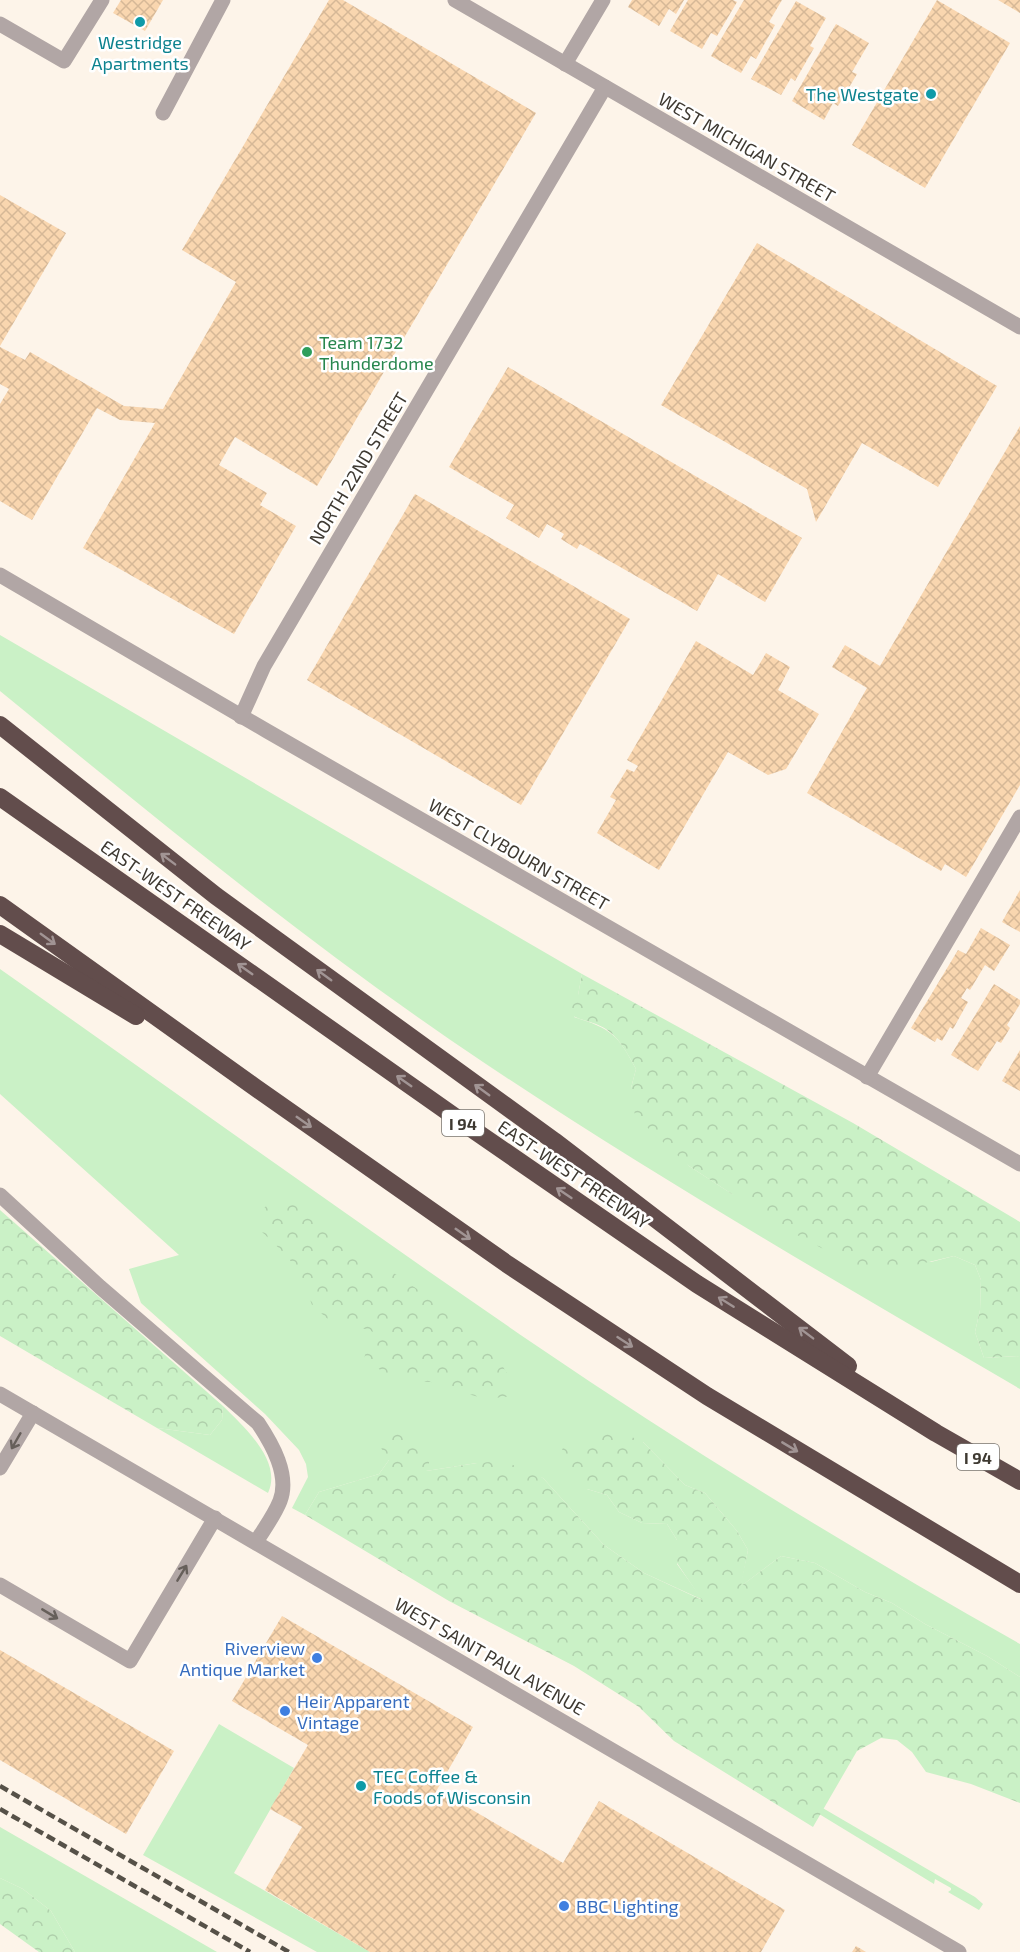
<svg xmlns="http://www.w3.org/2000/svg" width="1020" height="1952" font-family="'Exo 2',sans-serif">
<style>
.grass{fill:#caf1c6}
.forest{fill:url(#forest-crowns)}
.building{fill:url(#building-cross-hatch)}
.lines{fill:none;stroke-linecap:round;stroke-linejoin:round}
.minor{stroke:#b1a6a5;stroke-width:15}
.highway{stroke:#624d4c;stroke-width:18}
.rail{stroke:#565148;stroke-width:4.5;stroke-dasharray:9 4.5;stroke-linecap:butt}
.oneway{stroke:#a19494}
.oneway2{stroke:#665f5a}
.culture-dot{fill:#0f9aa8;stroke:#fff;stroke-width:2}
.leisure-dot{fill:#2e9e5b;stroke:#fff;stroke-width:2}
.shop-dot{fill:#3f7fe0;stroke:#fff;stroke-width:2}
.labels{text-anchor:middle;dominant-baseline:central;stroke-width:5;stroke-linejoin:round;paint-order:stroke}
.shield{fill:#fff;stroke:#78746f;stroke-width:1.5}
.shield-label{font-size:16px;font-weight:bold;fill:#3e3931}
.culture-label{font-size:18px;fill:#0d838f;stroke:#fff}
.street-label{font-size:18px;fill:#3e3931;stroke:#fff}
.leisure-label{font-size:18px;fill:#27864d;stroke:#fff;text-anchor:start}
.shop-label{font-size:18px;fill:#366cbe;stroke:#fff;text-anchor:start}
</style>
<defs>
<pattern id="forest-crowns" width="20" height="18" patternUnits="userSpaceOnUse" patternTransform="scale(1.5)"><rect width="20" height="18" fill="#caf1c6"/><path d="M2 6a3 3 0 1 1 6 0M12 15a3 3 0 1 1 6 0" fill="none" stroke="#afcfab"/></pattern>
<pattern id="building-cross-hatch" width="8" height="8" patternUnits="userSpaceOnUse" patternTransform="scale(1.5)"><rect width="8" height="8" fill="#f9d6af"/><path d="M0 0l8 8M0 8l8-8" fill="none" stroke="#d6b897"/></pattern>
</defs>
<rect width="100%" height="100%" fill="#fdf4e9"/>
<g class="grass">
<path d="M0 635 582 974 574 1017C612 1029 618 1035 636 1069L631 1088 689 1166 732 1194 931 1262 954 1256 975 1265 981 1280 980 1310 975 1332 984 1358 1020 1356V1389C839 1283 658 1179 483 1062 314 949 157 819 0 691Z"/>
<path d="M0 969C178 1094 354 1221 534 1344 691 1451 854 1550 1020 1644V1677L987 1656 925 1624 892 1603 865 1592 815 1563 781 1556 740 1587 748 1550 737 1531 705 1493 685 1485 643 1442 587 1489 607 1495 619 1512 642 1523 667 1524 677 1540V1564L703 1600 644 1573 604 1545 543 1478 477 1463 426 1471 389 1460 379 1474 319 1492 305 1515 292 1508 308 1477 306 1464 299 1450 265 1414 141 1303 129 1269 179 1255 0 1094Z"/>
<path d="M223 1406C243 1426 283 1461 268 1493L157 1428 210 1435 222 1420Z"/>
<path d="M219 1724 294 1768 234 1873 370 1952H317L143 1855Z"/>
<path d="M809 1800 975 1897 983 1904 979 1910 948 1892 951 1890V1888L935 1879 934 1884 806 1806Z"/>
<path d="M0 1827 217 1952H75L51 1911 23 1889 0 1878Z"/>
</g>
<g class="forest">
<path d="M582 974 853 1123 1020 1222V1356L984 1358 975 1332 980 1310 981 1280 975 1265 954 1256 895 1270 857 1267 784 1228 689 1166 635 1116 631 1088 636 1069C626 1051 617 1032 596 1024 585 1020 575 1019 566 1011L578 995Z"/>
<path d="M275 1199 294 1201 330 1231 353 1243 358 1257 367 1267 391 1271 423 1293 492 1348 512 1382V1396C474 1402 471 1393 439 1384 428 1380 416 1383 406 1380 389 1377 377 1368 364 1359L367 1347 376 1345 380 1338 370 1330 331 1322 312 1305 301 1274 285 1254 261 1231 255 1215Z"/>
<path d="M0 1210 223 1406 222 1420 210 1435 157 1428 0 1336Z"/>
<path d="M616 1430 643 1442 685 1485 705 1493 737 1531 748 1550 741 1586 781 1556 815 1563 865 1592 892 1603 925 1624 987 1656 1020 1677V1803L971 1784 926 1772 912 1752 897 1740 881 1738 857 1751 813 1827 674 1741 639 1707 574 1666 449 1601 305 1515 319 1492 379 1474 389 1460 379 1445 390 1433 414 1436 429 1452V1464L426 1471 477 1463 504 1461 543 1478 604 1545 644 1573 702 1600 677 1563V1540L667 1524 642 1523 619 1512 607 1495 587 1489 556 1460 563 1448Z"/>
<path d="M0 1878 23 1889 51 1911 75 1952H39L0 1924Z"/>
</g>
<g class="building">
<path d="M121 0H163L145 31 113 13Z"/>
<path d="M329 0H343L536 113 317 486 235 437 219 465 267 493 260 505 296 526 234 634 83 548 155 423 120 420 97 408 32 520 0 501V404L9 389 0 384V347L25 360 30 352 124 406 163 409 236 282 182 250Z"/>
<path d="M632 0H684L676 14 669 9 659 26 628 7Z"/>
<path d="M688 0H733L737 2 717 36 711 33 702 49 670 31Z"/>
<path d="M744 0H782L769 22 775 25 756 59 751 56 741 73 711 56Z"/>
<path d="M937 0 1010 43 925 188 852 145Z"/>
<path d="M998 0H1020V13Z"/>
<path d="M796 1 826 18 810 46 814 48 795 81 791 78 781 95 751 79Z"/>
<path d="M836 24 869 43 852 72 857 74 838 106 833 103 824 120 792 101Z"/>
<path d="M0 195 66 233 0 346Z"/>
<path d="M757 243 997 386 938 487 862 443 816 522 807 489 661 405Z"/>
<path d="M508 367 802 538 765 602 718 574 697 611 580 544 577 549 561 539 564 534 547 524 539 538 506 518 514 505 449 467Z"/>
<path d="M1020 426V785L966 877 945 864 941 871 807 793 867 688 832 667 845 645 880 666Z"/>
<path d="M415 494 630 619 521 805 307 680Z"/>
<path d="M696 641 753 675 766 653 790 667 778 690 819 714 786 769 768 775 728 752 659 870 597 833 616 800 610 797 627 769 634 772 638 766 627 760Z"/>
<path d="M1020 890V932L1002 922Z"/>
<path d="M981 928 1010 945 994 971 985 965 970 990 967 988 961 998 968 1002 953 1029 950 1027 942 1041 937 1038 935 1042 911 1028 958 950 966 954Z"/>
<path d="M994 984 1020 1000V1004L1007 1025 1010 1028 1001 1043 997 1041 978 1071 951 1055Z"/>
<path d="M1020 1050V1091L1002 1081Z"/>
<path d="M282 1616 473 1727 430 1802 432 1804 440 1791 563 1863 599 1801 785 1910 761 1952H370L265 1890 302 1827 270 1809 308 1745 232 1701Z"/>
<path d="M0 1650 174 1751 126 1834 0 1760Z"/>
<path d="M856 1946 866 1952H852Z"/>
</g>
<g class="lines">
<g class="minor">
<path d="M455 0 1020 327"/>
<path d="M0 24 64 61 102 0"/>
<path d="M565 64 603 0"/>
<path d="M163 113 223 0"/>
<path d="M0 575 267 731 1020 1164"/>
<path d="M241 717 264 666 605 87"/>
<path d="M867 1077 1020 817"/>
<path d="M0 1195 100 1287 258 1423C272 1444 290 1475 280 1501 274 1516 264 1529 256 1542"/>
<path d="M0 1394 959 1952"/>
<path d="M0 1468 33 1413"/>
<path d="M0 1585 130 1661 215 1518"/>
</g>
<g class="highway">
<path d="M0 725 216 896 554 1141 848 1366"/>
<path d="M0 797 475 1131 697 1284 936 1433 1020 1481"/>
<path d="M0 905 256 1088 507 1264 707 1396 1020 1584"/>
<path d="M0 934 136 1016"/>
</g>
<g class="rail">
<path d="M0 1786 289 1952"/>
<path d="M0 1809 250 1952"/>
</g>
</g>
<defs><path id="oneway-shaft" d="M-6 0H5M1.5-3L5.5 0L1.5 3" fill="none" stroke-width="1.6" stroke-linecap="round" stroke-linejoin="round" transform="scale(1.5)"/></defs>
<g class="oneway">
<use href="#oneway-shaft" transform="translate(168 859) rotate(-143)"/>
<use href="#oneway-shaft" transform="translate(48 939) rotate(36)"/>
<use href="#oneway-shaft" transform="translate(245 969) rotate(-145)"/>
<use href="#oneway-shaft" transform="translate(324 975) rotate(-144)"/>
<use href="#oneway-shaft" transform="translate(404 1081) rotate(-145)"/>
<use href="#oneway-shaft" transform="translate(482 1090) rotate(-144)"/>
<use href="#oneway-shaft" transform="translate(304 1122) rotate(35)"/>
<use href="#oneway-shaft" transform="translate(564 1193) rotate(-146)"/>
<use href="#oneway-shaft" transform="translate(463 1234) rotate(35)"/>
<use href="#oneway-shaft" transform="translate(726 1302) rotate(-148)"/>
<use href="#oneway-shaft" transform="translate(806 1333) rotate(-143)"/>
<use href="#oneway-shaft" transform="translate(625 1342) rotate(33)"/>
<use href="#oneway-shaft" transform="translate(790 1447) rotate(31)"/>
</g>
<g class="oneway2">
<use href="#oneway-shaft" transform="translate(16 1441) rotate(120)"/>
<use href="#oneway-shaft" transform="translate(182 1573) rotate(-59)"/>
<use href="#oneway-shaft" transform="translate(50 1614) rotate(31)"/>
</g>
<g class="culture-dot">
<circle cx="140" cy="22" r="6"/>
<circle cx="931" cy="94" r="6"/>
<circle cx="361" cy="1786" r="6"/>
</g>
<circle class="leisure-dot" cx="307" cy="352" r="6"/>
<g class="shop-dot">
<circle cx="317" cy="1658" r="6"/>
<circle cx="285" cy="1711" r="6"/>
<circle cx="564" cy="1906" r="6"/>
</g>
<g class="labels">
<g class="shield">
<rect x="442" y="1110" width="42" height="26" rx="4.5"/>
<rect x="957" y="1444" width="42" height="26" rx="4.5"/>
</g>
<g class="shield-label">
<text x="463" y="1123">I 94</text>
<text x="978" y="1457">I 94</text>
</g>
<g class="culture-label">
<text x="140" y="42">Westridge<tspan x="140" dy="21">Apartments</tspan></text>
<text x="919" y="94" text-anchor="end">The Westgate</text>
<text x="373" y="1776" text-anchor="start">TEC Coffee &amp;<tspan x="373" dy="21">Foods of Wisconsin</tspan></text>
</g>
<g class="street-label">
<text transform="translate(747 147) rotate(30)">WEST MICHIGAN STREET</text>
<text transform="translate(358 468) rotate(-59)">NORTH 22ND STREET</text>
<text transform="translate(519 854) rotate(30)">WEST CLYBOURN STREET</text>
<text transform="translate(176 895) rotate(35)">EAST-WEST FREEWAY</text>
<text transform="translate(574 1174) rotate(34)">EAST-WEST FREEWAY</text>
<text transform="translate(490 1656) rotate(30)">WEST SAINT PAUL AVENUE</text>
</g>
<g class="leisure-label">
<text x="319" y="342">Team 1732<tspan x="319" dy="21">Thunderdome</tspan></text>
</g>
<g class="shop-label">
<text x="305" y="1648" text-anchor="end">Riverview<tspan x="305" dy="21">Antique Market</tspan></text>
<text x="297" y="1701">Heir Apparent<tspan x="297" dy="21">Vintage</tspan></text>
<text x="576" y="1906">BBC Lighting</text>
</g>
</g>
</svg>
